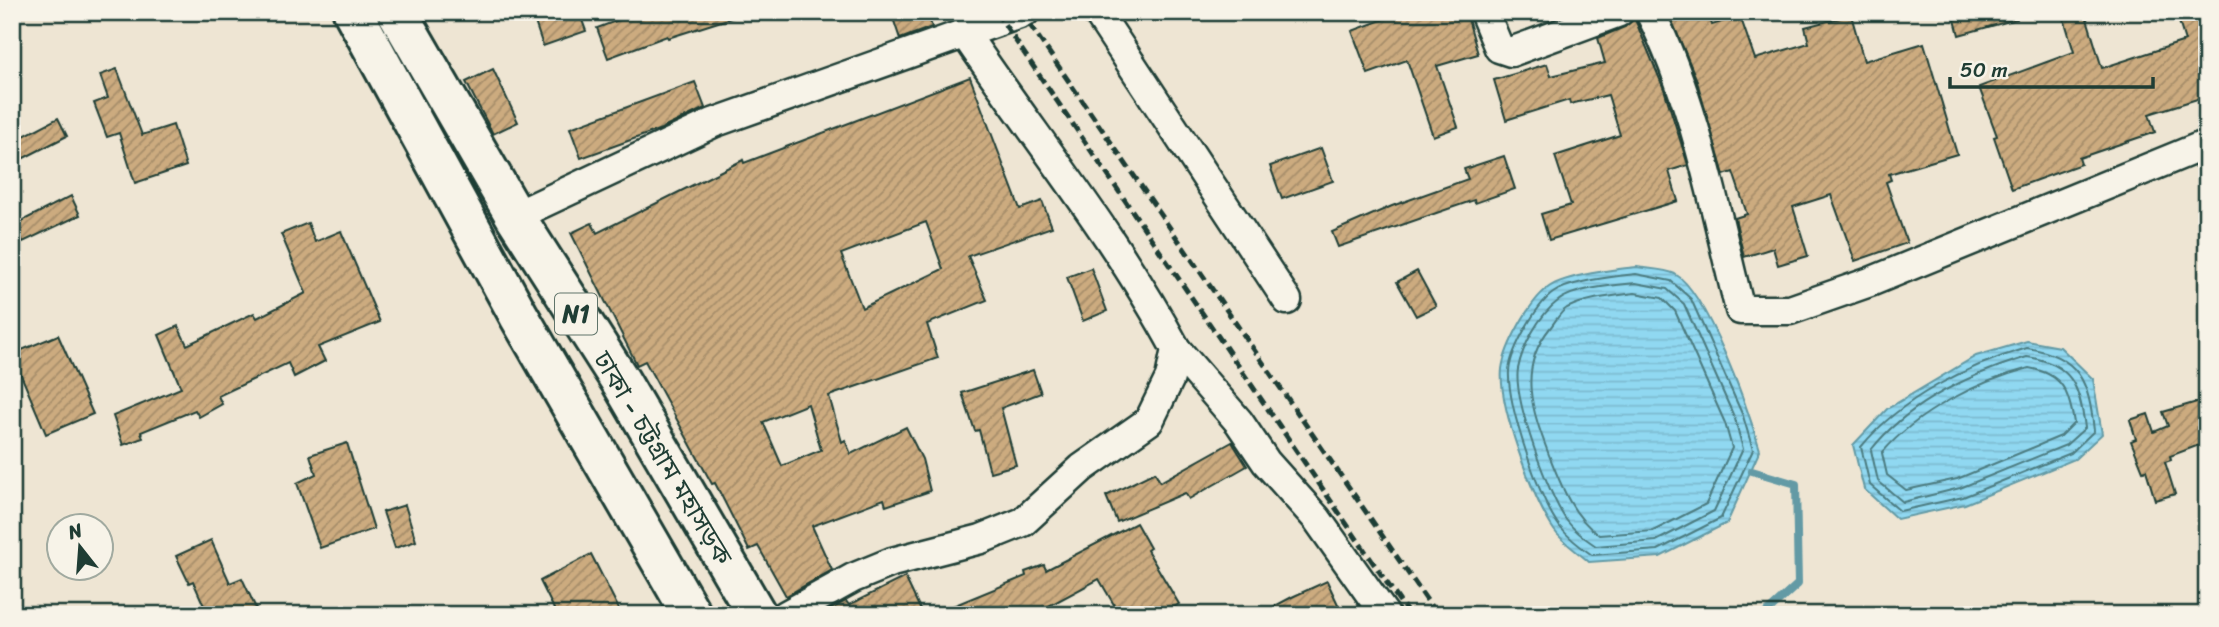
<svg xmlns="http://www.w3.org/2000/svg" width="2219" height="627" font-family="Sriracha,'Noto Sans Bengali',sans-serif">
<style>
.water{fill:url(#water-rules);stroke:#639aa5;stroke-width:2}
.lines{fill:none;stroke-linecap:round;stroke-linejoin:round}
.shore{stroke:#4c7b80;stroke-width:2}
.stream{stroke:#639aa5;stroke-width:8}
.building{fill:url(#building-hatch);stroke:#1f3d34;stroke-width:2;fill-rule:evenodd}
.minor-casing{stroke:#1f3d34;stroke-width:33}
.highway-casing{stroke:#1f3d34;stroke-width:44}
.minor{stroke:#f7f3e8;stroke-width:28}
.highway{stroke:#f7f3e8;stroke-width:38}
.rail{stroke:#1f3d34;stroke-width:5;stroke-dasharray:10 5;stroke-linecap:butt}
.labels{text-anchor:middle;dominant-baseline:central;stroke-width:6;stroke-linejoin:round;paint-order:stroke}
.shield{fill:#f7f3e8;stroke:#60746a;stroke-width:2}
.shield-label{font-size:24px;font-weight:bold;fill:#1f3d34}
.street-label{font-size:26px;fill:#1f3d34;stroke:#f7f3e8}
</style>
<defs>
<pattern id="water-rules" width="6" height="5" patternUnits="userSpaceOnUse" patternTransform="scale(1.75)"><rect width="6" height="5" fill="#90d8f1"/><path d="M0 2.5h6" fill="none" stroke="#7cbacf"/></pattern>
<pattern id="building-hatch" width="6" height="6" patternUnits="userSpaceOnUse" patternTransform="scale(1.75)"><rect width="6" height="6" fill="#ccab7f"/><path d="M-1 1l2-2M0 6l6-6M5 7l2-2" fill="none" stroke="#a58c69"/></pattern>
</defs>
<rect width="100%" height="100%" fill="#eee5d3"/>
<filter id="ink" filterUnits="userSpaceOnUse"><feTurbulence type="fractalNoise" baseFrequency=".0143" numOctaves="2"/><feDisplacementMap in="SourceGraphic" scale="14" xChannelSelector="R" yChannelSelector="G"/><feConvolveMatrix kernelMatrix="1 2 1 2 8 2 1 2 1" color-interpolation-filters="sRGB"/></filter>
<g filter="url(#ink)">
<g class="water">
<path d="M1637 267C1648 269 1665 269 1675 274 1707 292 1749 412 1760 450L1727 523 1660 557 1589 562C1578 552 1562 542 1554 530 1533 499 1498 405 1502 369 1505 346 1530 300 1549 287 1566 275 1616 269 1637 267Z"/>
<path d="M2027 341 2060 347 2093 379 2102 434 2075 459 1965 504 1897 519 1864 489 1853 445 1887 409 1976 356Z"/>
</g>
<g class="lines">
<g class="shore">
<path d="M1636 274 1671 281 1691 299 1743 416 1753 450 1721 518 1658 550 1592 555C1582 548 1568 537 1560 527 1539 499 1507 405 1509 371 1511 349 1536 305 1553 293 1569 281 1616 276 1636 274Z"/>
<path d="M1636 283 1667 289 1684 304 1735 419 1743 449 1714 511 1656 541 1596 546C1587 540 1574 530 1567 521 1549 497 1513 399 1518 369 1522 347 1539 315 1558 301 1574 288 1616 285 1636 283Z"/>
<path d="M1635 293 1662 298 1675 311 1725 423 1732 448 1706 504 1653 531 1599 535C1572 516 1561 485 1549 455 1532 410 1517 369 1550 328 1555 322 1560 312 1567 308 1588 298 1613 296 1635 293Z"/>
<path d="M2027 348C2080 356 2089 382 2094 431L2071 453 1963 497 1900 511 1870 485 1861 447C1902 397 1967 366 2027 348Z"/>
<path d="M2027 357C2072 363 2080 387 2085 428L2066 445 1960 488 1903 502 1878 481 1871 450C1908 403 1971 374 2027 357Z"/>
<path d="M2029 368C2063 374 2069 392 2074 423L2061 436 1957 479 1906 490 1887 475 1882 453C1918 411 1977 382 2029 368Z"/>
</g>
<path class="stream" d="M1752 471 1796 484 1798 584 1764 615"/>
</g>
<g class="building">
<path d="M553 12H579L586 31 543 46 534 19Z"/>
<path d="M640 12H733L734 17 668 38 667 36 608 58 597 28Z"/>
<path d="M891 12H927L932 27 900 39Z"/>
<path d="M1403 12H1466L1478 54 1437 66 1458 127 1433 136 1407 60 1368 74 1352 31Z"/>
<path d="M1668 12H1684L1685 20 1708 13 1712 25 1740 16 1755 59 1809 43 1805 27 1851 15 1864 61 1924 43 1957 154 1889 174 1891 180 1886 182 1907 243 1855 261 1831 195 1793 207 1808 256 1778 265 1773 248 1744 257 1735 218 1747 214 1733 172 1724 175 1696 78Z"/>
<path d="M1953 12H2017V19L1959 35Z"/>
<path d="M2062 12H2085L2102 68 2185 41 2176 12H2207V96L2149 114 2155 132 2079 158 2081 164 2012 189 1994 137 1997 136 1979 87 2074 52Z"/>
<path d="M1634 17 1664 89 1688 165 1669 171 1678 201 1549 240 1541 214 1571 205 1555 156 1620 135 1608 95 1570 104 1569 100 1506 120 1494 80 1547 64 1551 76 1605 63 1598 38 1625 27Z"/>
<path d="M117 69 142 135 173 125 186 166 135 183 119 133 107 137 94 103 108 98 100 75Z"/>
<path d="M493 69 518 122 493 134 466 82Z"/>
<path d="M970 77 1020 209 1042 201 1052 227 968 256 987 300 927 324 938 358 829 396 842 442 845 440 851 454 906 427 922 459 930 491 886 506 884 499 812 526 832 570 786 596 758 546 749 550 715 483 712 484 645 361 637 365 571 233 592 223 597 233 743 160 744 163ZM926 222 943 269 862 308 841 254ZM808 404 821 450 782 466 763 422Z"/>
<path d="M695 82 705 108 661 129 581 158 570 128Z"/>
<path d="M58 118 67 136 12 164V142Z"/>
<path d="M1321 148 1333 181 1282 199 1270 166Z"/>
<path d="M1504 156 1515 189 1475 203 1474 200 1338 247 1332 232 1392 206 1468 179 1464 169Z"/>
<path d="M71 196 80 215 23 242 14 225Z"/>
<path d="M308 223 315 242 341 231 380 322 318 347 325 361 294 377 288 363 218 396 222 404 199 417 195 410 141 432 143 438 123 445 113 416 181 388 159 335 178 326 187 345 254 313 257 318 306 293 281 234Z"/>
<path d="M1091 268 1107 311 1083 321 1067 277Z"/>
<path d="M1417 271 1436 306 1416 316 1397 282Z"/>
<path d="M58 335 93 414 46 434 12 354Z"/>
<path d="M1033 370 1041 393 1001 408 1016 465 990 472 979 430 975 431 962 393Z"/>
<path d="M2207 399V442L2170 456 2171 460 2165 462 2175 494 2155 500 2146 470 2143 471 2131 441 2136 439 2130 420 2148 414 2154 432 2168 426 2163 412Z"/>
<path d="M1232 442 1247 466 1189 499 1185 493 1117 522 1106 496 1155 472 1160 482Z"/>
<path d="M347 443 374 529 320 548 297 483 316 474 310 455Z"/>
<path d="M405 505 416 541 395 548 383 512Z"/>
<path d="M1136 523 1150 548 1147 550 1179 604 1161 615H1120L1099 579 1043 609 1045 615H931L1026 576 1025 572 1044 565 1046 570Z"/>
<path d="M211 540 230 583 242 578 259 615H208L193 581 189 583 176 556Z"/>
<path d="M591 554 622 615H557L540 581Z"/>
<path d="M905 577 923 615H821L846 601 849 605Z"/>
<path d="M1327 581 1343 615H1258L1292 597Z"/>
</g>
<g class="lines">
<defs>
<g id="minor">
<path d="M1097 12 1287 300"/>
<path d="M1484 12 1499 48 1511 52 1619 12"/>
<path d="M1650 12C1696 104 1715 211 1740 310H1790L1870 282 2207 144"/>
<path d="M515 216 713 123 1025 12"/>
<path d="M1176 349 1239 422 1266 462 1317 519 1385 615"/>
<path d="M786 615 853 578 892 562 981 539 1023 522 1082 468 1149 421 1170 378 1176 349C1116 237 1036 139 965 34"/>
</g>
<g id="highway">
<path d="M353 12 519 316 692 615"/>
<path d="M397 12 515 216 621 382 757 615"/>
</g>
</defs>
<use href="#minor" class="minor-casing"/>
<use href="#highway" class="highway-casing"/>
<use href="#minor" class="minor"/>
<use href="#highway" class="highway"/>
<g class="rail">
<path d="M996 12 1409 615"/>
<path d="M1021 12 1437 615"/>
</g>
</g>
</g>
<g class="labels">
<rect class="shield" x="555" y="293.5" width="42" height="41" rx="5"/>
<g class="shield-label">
<text x="576" y="314">N1</text>
</g>
<g class="street-label">
<text transform="translate(663 458) rotate(59)">ঢাকা - চট্টগ্রাম মহাসড়ক</text>
</g>
</g>
<rect width="2219" height="627" fill="none" stroke="#f7f3e8" stroke-width="42"/>
<rect x="21" y="21" width="2177" height="585" fill="none" stroke="#1f3d34" stroke-width="2.5" filter="url(#ink)"/>
<g transform="translate(80 547) rotate(343)"><circle r="33" fill="#f7f3e8" stroke="#a1aaa0" stroke-width="2"/>
<path d="M0-5L12 26L0 18L-12 26Z" fill="#1f3d34"/>
<text y="-10" font-size="19" font-weight="bold" text-anchor="middle" fill="#1f3d34">N</text>
</g>
<path d="M1950 77v10h203v-10" fill="none" stroke="#1f3d34" stroke-width="3.5"/>
<text x="1960" y="77" font-size="21" fill="#1f3d34" stroke="#f7f3e8" stroke-width="5" paint-order="stroke">50 m</text>
</svg>
